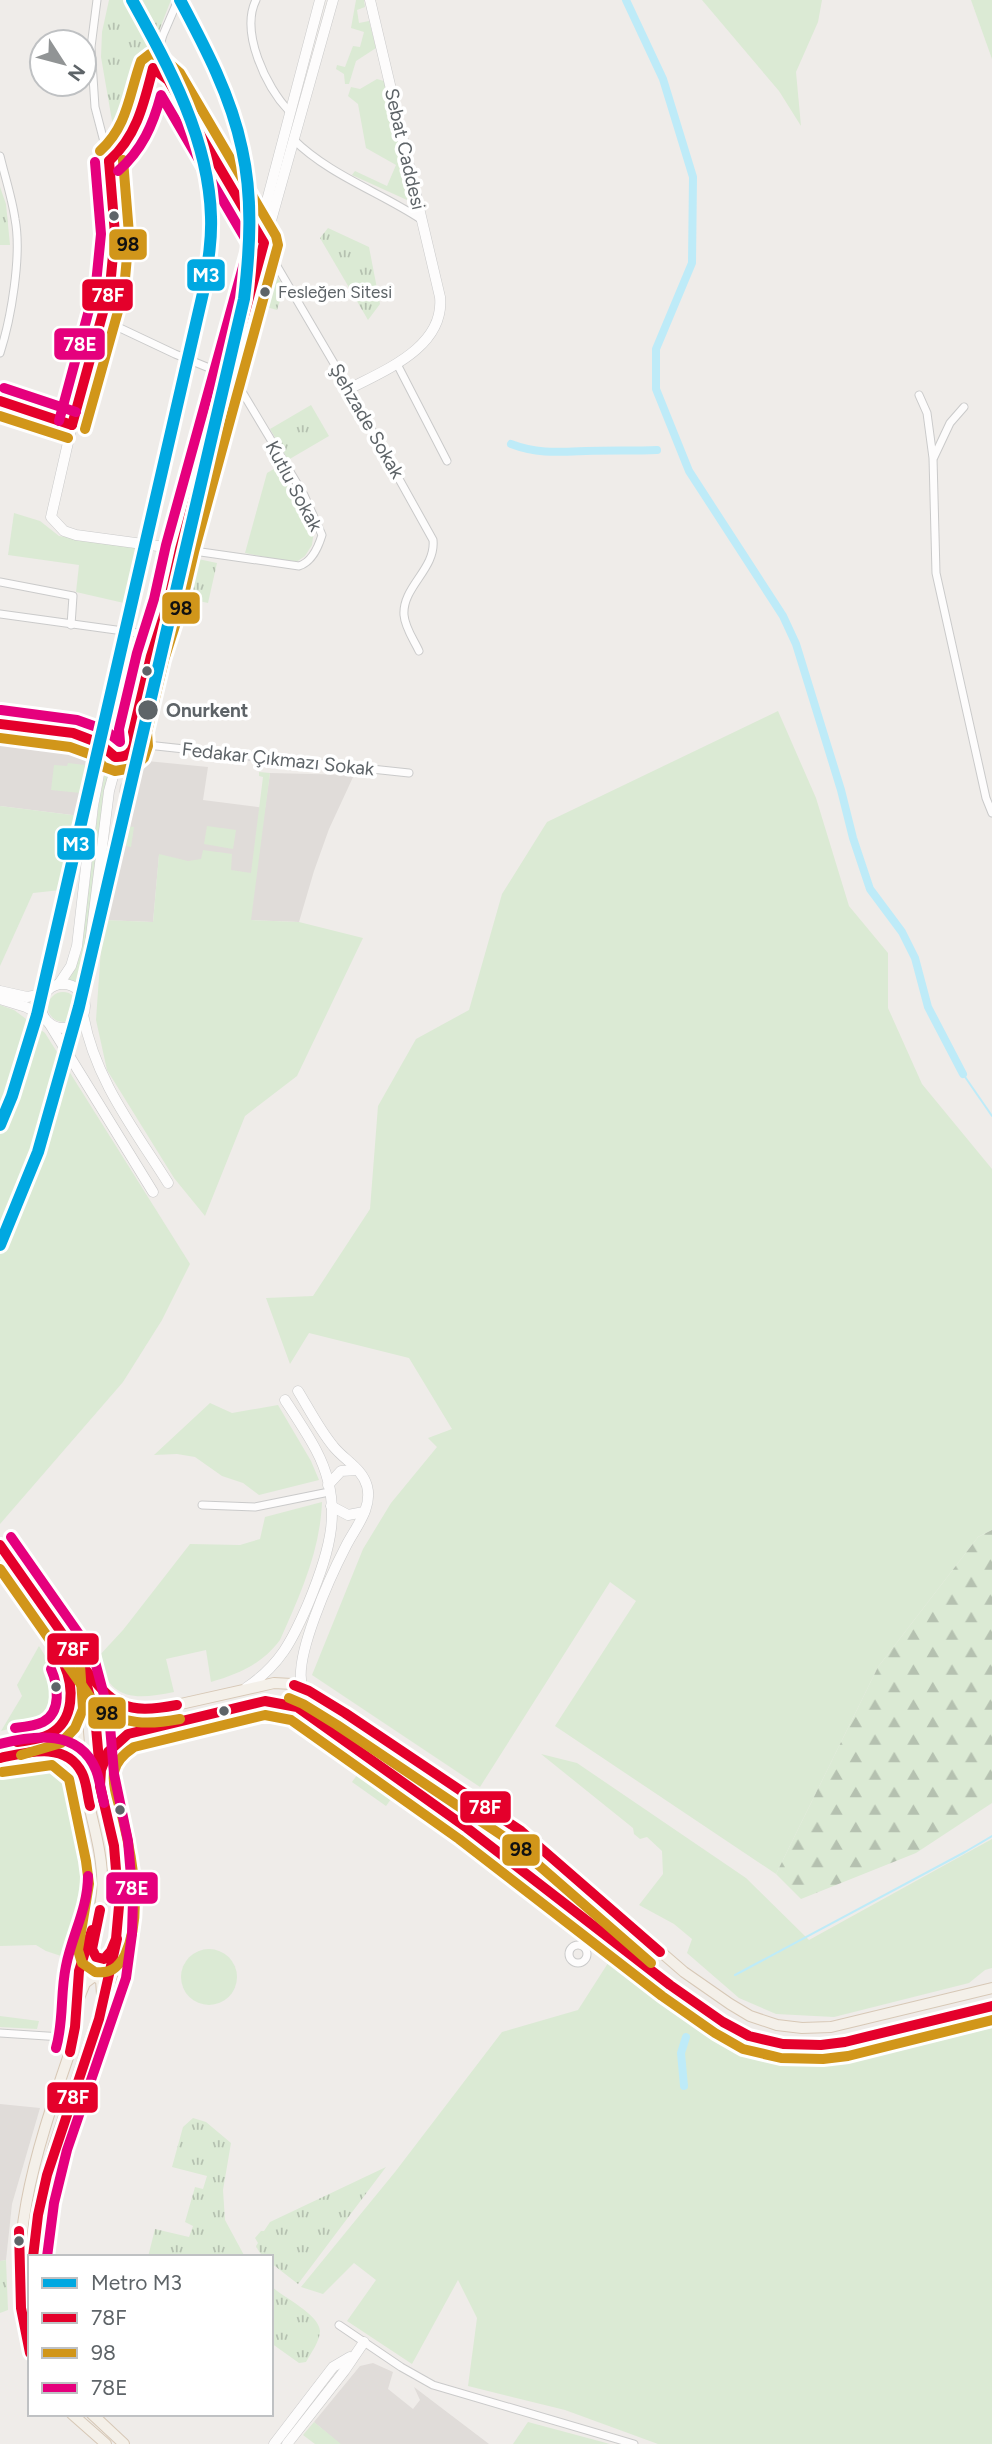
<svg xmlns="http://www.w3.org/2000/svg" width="992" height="2444" font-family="Figtree,sans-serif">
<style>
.education{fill:#e0dcd9}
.green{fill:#dbead4}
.forest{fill:url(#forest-firs)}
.park{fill:url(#park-tufts)}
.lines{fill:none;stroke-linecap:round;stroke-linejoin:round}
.stream{stroke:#beebf8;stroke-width:2}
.canal{stroke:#beebf8;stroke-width:8}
.primary-tunnel{stroke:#cbcac9;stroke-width:10;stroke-dasharray:10 5;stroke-linecap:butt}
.street-casing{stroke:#cacaca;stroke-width:9}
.secondary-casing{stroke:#cacaca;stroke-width:11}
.primary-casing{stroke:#d7c8b6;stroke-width:12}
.street{stroke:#fdfcfc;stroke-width:7}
.secondary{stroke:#fdfcfc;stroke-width:10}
.primary{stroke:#f4f0e9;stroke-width:10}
.bus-1-casing{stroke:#fff;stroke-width:16}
.bus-2-casing{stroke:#fff;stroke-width:16}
.bus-3-casing{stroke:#fff;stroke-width:16}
.bus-1{stroke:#e4002b;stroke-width:10}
.bus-2{stroke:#d1961a;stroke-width:10}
.bus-3{stroke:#e5007d;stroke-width:10}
.metro-1-casing{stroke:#fff;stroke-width:18}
.metro-1{stroke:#00a8e1;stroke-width:12}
.bus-dot{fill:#5e6468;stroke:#fff;stroke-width:2.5}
.labels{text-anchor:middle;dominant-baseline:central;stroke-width:7;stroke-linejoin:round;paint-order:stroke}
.bus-label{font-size:17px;fill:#5e6468;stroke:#fff;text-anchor:start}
.street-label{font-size:19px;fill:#5e6468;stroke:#fff}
.stop-label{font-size:19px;font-weight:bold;fill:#5e6468;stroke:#fff;text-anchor:start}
.line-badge{stroke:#fff;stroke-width:2.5}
.badge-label{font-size:19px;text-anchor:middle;font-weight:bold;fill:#fff}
.pale-badge-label{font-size:19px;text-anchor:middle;font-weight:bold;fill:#111}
</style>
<defs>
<pattern id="forest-firs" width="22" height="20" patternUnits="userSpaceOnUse" patternTransform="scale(1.75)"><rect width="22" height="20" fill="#dbead4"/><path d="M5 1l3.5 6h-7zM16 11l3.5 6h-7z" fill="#b5c1b0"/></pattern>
<pattern id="park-tufts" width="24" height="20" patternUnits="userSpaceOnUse" patternTransform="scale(1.75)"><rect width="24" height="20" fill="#dbead4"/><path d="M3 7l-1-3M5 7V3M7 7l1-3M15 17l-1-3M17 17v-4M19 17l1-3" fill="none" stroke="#b5c1b0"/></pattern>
</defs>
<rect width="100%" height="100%" fill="#efece9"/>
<g class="education">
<path d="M0 739 55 746 86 754 80 816 0 806Z"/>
<path d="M147 761 208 767 203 800 265 808 270 773 354 775 329 829 314 871 299 922 251 920 159 855 153 922 103 920 112 843 121 796 119 792 120 785 133 768Z"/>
<path d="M0 2104 40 2108 12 2204 6 2260 0 2261Z"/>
<path d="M373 2363 393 2372 388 2389 413 2409 420 2400 414 2387 489 2444H340L314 2422 360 2366Z"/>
</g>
<g class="green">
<path d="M356 0H364L365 7 357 10 359 23 369 21 376 48 356 61 349 84H345L344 74 336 69 337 65 345 67 353 46 360 47 364 32 351 28Z"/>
<path d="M702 0H822L818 22 796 72 801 126 779 91Z"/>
<path d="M971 0H992V59Z"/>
<path d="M377 79 384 81 411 198 407 200 352 175 355 171 387 186 396 165 366 148 358 104 348 96 351 87 360 89Z"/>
<path d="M279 466 314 530 312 545 305 556 295 563 245 553 267 473Z"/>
<path d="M14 513 40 521 59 536 151 550 137 606 76 592 79 565 8 555Z"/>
<path d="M778 711 816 798 849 906 888 953V1008L922 1084 992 1169V1530L978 1537 878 1667 776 1874 555 1726 636 1601 610 1582 480 1787 312 1675 363 1549 391 1503 437 1447 428 1438 452 1429 409 1358 309 1333 290 1364 266 1298 313 1296 370 1209 378 1106 416 1039 469 1010 502 894 547 822Z"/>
<circle cx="119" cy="740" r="11"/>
<path d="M108 759 115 762 81 988 68 981 81 953 99 802Z"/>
<path d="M68 763 85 765 81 793 51 790 54 765 67 766Z"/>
<path d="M259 772 270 773 251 920 299 922 363 938 297 1076 245 1116 205 1216 174 1178 107 1070 96 1020 103 920 153 922 159 854 188 861 201 859 203 850 232 854 231 870 251 873 263 777 259 776Z"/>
<path d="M0 806 80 816 70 889 33 893 0 966Z"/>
<path d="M121 826 134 827 131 847 112 843 114 832 120 831Z"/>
<path d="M207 826 236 830 233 849 204 844Z"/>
<circle cx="63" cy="1007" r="15"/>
<path d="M0 1005 14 1010 45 1033 190 1264 162 1320 123 1382 0 1524Z"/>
<path d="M210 1403 232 1413 278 1405 311 1461 319 1480 259 1495 243 1483 222 1476 195 1457 177 1454 154 1455Z"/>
<path d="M322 1502C320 1552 300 1595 280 1640 262 1664 239 1674 211 1682L206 1650 166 1659 174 1692C135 1700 109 1701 98 1657L123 1630 190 1544 240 1545 260 1539 265 1517Z"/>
<path d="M39 1646C53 1669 72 1694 50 1718L1 1731 22 1696 17 1685Z"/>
<path d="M541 1754 577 1763 746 1878 809 1940 992 1839V1968L985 1970 969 1983 834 2017 776 2014 739 1998 687 1953 692 1939 674 1924 639 1905 663 1874 662 1851 647 1837 640 1839 634 1834 633 1828Z"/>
<path d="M51 1758 66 1763 72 1774 97 1908 76 1961 46 1951 36 1945 0 1946V1769Z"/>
<path d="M363 1767 396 1792 386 1806 352 1782Z"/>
<circle cx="209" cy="1977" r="28"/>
<path d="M617 1949 716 2033 792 2055 837 2057 992 2021V2444H658L565 2410 468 2386 477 2318 458 2280 412 2364 347 2321 376 2280 354 2263 323 2294 301 2287 395 2172 502 2032 578 2010Z"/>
<path d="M0 2016 39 2021 37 2029 0 2027Z"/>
<path d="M314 2422 341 2444H315L303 2435Z"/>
<path d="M528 2422 610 2444H513Z"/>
</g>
<path class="forest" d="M992 1530V1803L916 1853 801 1899 776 1874 878 1667 978 1537Z"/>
<g class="park">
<path d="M109 0H171L152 49 126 134 116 144 101 57 102 32Z"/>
<path d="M0 187 6 204 10 245H0Z"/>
<path d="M328 228 369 247 380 304 368 320 320 238Z"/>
<path d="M277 277 284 288 277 310 256 304 263 281Z"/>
<path d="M311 405 329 436 288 460 270 429Z"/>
<path d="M184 556 217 563 208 603 176 596Z"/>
<path d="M193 2118 206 2122 231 2143 223 2190 225 2220 245 2257H148L155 2229 189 2237 193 2226 185 2222 195 2187 203 2189 207 2176 172 2167 183 2127Z"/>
<path d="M386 2167 298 2284 271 2263V2257C262 2257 260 2254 256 2246L258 2243 255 2238 261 2231H264L270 2222Z"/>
<path d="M6 2260 8 2310 0 2313V2261Z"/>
<path d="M271 2286C284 2298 319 2314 320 2331 320 2341 311 2353 306 2362L299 2363 271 2343Z"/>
</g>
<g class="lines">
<g class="stream">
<path d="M963 1074 992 1116"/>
<path d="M735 1975 965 1852 992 1836"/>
</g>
<g class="canal">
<path d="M626 0 663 79 693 177 692 263 656 349V389L689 471 783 616 796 644 841 790 853 838 870 889 902 932 915 958 928 1007 963 1074"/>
<path d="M511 444C537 454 559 452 586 451 609 450 633 451 657 450"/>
<path d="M684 2086 681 2053 686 2037"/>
</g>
<g class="primary-tunnel">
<path d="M10 1560 39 1602"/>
<path d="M1 1571 30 1614"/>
</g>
<defs>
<g id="street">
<path d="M97 0 91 47 95 107 109 161"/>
<path d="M256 0C240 32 266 87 289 111"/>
<path d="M153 68 163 35 178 0"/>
<path d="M293 139C329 175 380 192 422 220"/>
<path d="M0 156C5 177 12 198 15 219 22 255 11 319 0 353"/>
<path d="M264 244 349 389 433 540C436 569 402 587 404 615 405 628 414 640 419 651"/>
<path d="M103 320 175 354 219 372"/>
<path d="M397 364 447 461"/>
<path d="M919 395 927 413 933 458 936 573 986 798 992 813"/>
<path d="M934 457 950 423 964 407"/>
<path d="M180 549 299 566C312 562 318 548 322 535L304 495 229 370"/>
<path d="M0 582 73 596 71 625"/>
<path d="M0 614 145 634"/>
<path d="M147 745 409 773"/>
<path d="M202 1505 255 1507 329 1492"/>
<circle cx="578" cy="1954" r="9"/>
<path d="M0 2033 62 2037 74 2040"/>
<path d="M339 2325 401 2367 433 2385 634 2444"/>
</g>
<g id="secondary">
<path d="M349 389C385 370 445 347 440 297L370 0"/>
<path d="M0 401 72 425"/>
<path d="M180 549 76 535 64 531 51 517 72 425 110 287 115 234 109 161C139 139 144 101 153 68L168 80 264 243"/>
<path d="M0 715 88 726 111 725"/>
<path d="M116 723 125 706 255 246 320 0"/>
<circle cx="119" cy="740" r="17"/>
<path d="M0 724 74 733 103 746"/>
<path d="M133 732 151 656 168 603 180 549 229 370 333 0"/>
<path d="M59 984 71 966 77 946 93 806 104 748"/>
<circle cx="63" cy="1006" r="22"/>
<path d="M0 991 27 997 44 994"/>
<path d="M0 999 26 1007 43 1016"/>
<path d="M83 1000 109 791 115 769 126 755"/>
<path d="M83 1014C94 1078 134 1129 168 1183"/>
<path d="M49 1023 153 1192"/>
<path d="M298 1391C309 1409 319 1429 333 1446 344 1460 362 1468 367 1486 373 1508 355 1528 346 1546 332 1573 291 1661 303 1688"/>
<path d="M328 1485 341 1471 357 1470"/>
<path d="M331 1506 348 1515 364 1512"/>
<path d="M246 1688C280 1665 292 1641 308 1604 330 1551 345 1505 316 1450 307 1433 296 1417 285 1400"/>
<path d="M274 2444 333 2367 350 2357"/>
<path d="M287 2444 345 2370 364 2342"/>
</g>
<g id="primary">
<path d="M0 1545 10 1560"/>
<path d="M0 1570 1 1571"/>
<path d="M82 1665C104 1695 114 1710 154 1710L274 1683 292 1684 309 1691 484 1805 521 1831 684 1972 730 2004 750 2016 777 2025 802 2028 831 2027 992 1988"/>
<path d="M128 1734 122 1729 123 1722 128 1718 144 1713"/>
<path d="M0 1745C28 1739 69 1738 70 1700"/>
<path d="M0 1758C34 1750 57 1742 82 1772"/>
<path d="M100 1776C104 1757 111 1744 128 1734L265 1701 297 1707 359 1753 467 1828 670 1985 723 2022 749 2036 783 2044 821 2045 845 2042 992 2006"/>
<path d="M484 1805 488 1813 487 1820 480 1826 467 1828C464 1814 472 1808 484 1805Z"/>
<path d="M95 1935 92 1949 96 1957 104 1959 108 1957 113 1948"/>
<path d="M79 1998 85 1983 94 1976 101 1980 102 1994"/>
<path d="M33 2257 40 2200 54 2146 112 1975 118 1932 119 1901 114 1844 102 1789 92 1701 77 1652 39 1602"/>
<path d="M30 2354C0 2247 40 2140 74 2040 78 2015 74 1990 80 1965 86 1941 100 1919 102 1894 105 1854 89 1813 82 1773 77 1741 79 1698 66 1668 58 1649 42 1631 30 1614"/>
<path d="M72 2414 106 2444"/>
<path d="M92 2414 124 2444"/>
</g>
</defs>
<use href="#street" class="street-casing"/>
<use href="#secondary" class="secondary-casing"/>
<use href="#primary" class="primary-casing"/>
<use href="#street" class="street"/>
<use href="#secondary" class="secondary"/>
<use href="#primary" class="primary"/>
<defs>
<g id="bus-1">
<path d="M0 401 72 425"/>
<path d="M72 425 110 287 115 234 109 161"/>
<path d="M0 724 73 733 99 743 115 757C131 758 137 746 133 732L151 656 168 603 180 549 264 243 168 80 153 68C144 103 137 136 109 161"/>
<path d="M0 1545 80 1659 95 1716 100 1772"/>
<path d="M82 1665C113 1706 125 1715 177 1705"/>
<path d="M294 1685 309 1691 345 1713 521 1831 660 1952"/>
<path d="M17 1742C28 1740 40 1740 50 1734 75 1720 74 1687 64 1664"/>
<path d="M0 1758C28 1752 66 1741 82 1773 87 1783 87 1795 90 1806"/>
<path d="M100 1910 92 1949 96 1957 104 1959 111 1951 116 1939 119 1906 114 1846 100 1786 101 1770 108 1752 128 1734 265 1701 297 1707 467 1828 670 1985 723 2022 749 2036 783 2044 821 2045 845 2042 992 2006"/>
<path d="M70 2052 75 2027 79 1971 92 1930"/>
<path d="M19 2231 21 2308 30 2353"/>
<path d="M33 2257 38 2215 47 2175 99 2019 117 1939"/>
</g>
<g id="bus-2">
<path d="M0 416 68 438"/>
<path d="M85 429 124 290 129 234 123 160"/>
<path d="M0 738 70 747 92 755 104 767 115 771 132 768 144 758 148 746 147 732 164 660 181 607 194 552 278 245 276 236 180 73 161 56 150 54 141 61C129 94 128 126 100 151"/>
<path d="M0 1569 97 1707C123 1725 149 1725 180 1719"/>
<path d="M289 1698 303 1704 337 1725 512 1842 651 1963"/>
<path d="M21 1755 61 1743 75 1728 83 1709 80 1665 65 1639"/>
<path d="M2 1772 52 1765 69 1779 86 1861 89 1884 78 1950 82 1963 95 1972C110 1974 118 1968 125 1955 143 1916 133 1861 123 1820 120 1806 112 1788 114 1772 116 1761 125 1753 134 1747L265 1715 291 1720 459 1839 662 1996 715 2033 743 2049 781 2058 823 2059 848 2056 992 2020"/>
</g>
<g id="bus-3">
<path d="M4 388 76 412"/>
<path d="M59 421 96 284 101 234 95 162"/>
<path d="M1 710 77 720 105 730 120 742 119 729 137 653 154 599 166 545 249 245 161 95C153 125 142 150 118 171"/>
<path d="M11 1537 93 1654 109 1714 114 1774 128 1841 133 1900 132 1934 126 1978 67 2150 54 2203 47 2257"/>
<path d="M15 1728C24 1727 35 1726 43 1722 62 1712 58 1685 51 1669"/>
<path d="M0 1744C35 1735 79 1729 96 1770 100 1780 101 1792 104 1803"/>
<path d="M56 2048C64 2021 60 1994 66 1966 72 1935 88 1908 88 1876"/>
</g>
</defs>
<use href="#bus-1" class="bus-1-casing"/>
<use href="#bus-2" class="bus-2-casing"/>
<use href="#bus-3" class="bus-3-casing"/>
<use href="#bus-1" class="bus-1"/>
<use href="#bus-2" class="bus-2"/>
<use href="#bus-3" class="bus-3"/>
<defs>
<g id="metro-1">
<path d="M0 1125 12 1096 37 1015 203 293C207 268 212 243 211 217 209 139 169 67 132 0"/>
<path d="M0 1245 38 1152 79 1007 244 299C250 249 253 198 242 149 231 96 205 47 180 0"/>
</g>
</defs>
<use href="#metro-1" class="metro-1-casing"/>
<use href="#metro-1" class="metro-1"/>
</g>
<g class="bus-dot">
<circle cx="114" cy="216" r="6"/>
<circle cx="265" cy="292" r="6"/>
<circle cx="147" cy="671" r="6"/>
<circle cx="148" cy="710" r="11"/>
<circle cx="56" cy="1687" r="6"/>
<circle cx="224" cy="1711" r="6"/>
<circle cx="120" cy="1810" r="6"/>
<circle cx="19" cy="2241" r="6"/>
</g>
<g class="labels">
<g class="bus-label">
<text x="278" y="292">Fesleğen Sitesi</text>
</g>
<g class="street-label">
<text transform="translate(405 149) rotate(77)">Sebat Caddesi</text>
<text transform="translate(367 421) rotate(60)">Şehzade Sokak</text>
<text transform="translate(294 486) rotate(62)">Kutlu Sokak</text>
<text transform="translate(278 759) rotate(6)">Fedakar Çıkmazı Sokak</text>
</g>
<g class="stop-label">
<text x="166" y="710">Onurkent</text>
</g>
</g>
<g class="line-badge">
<rect x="108" y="228" width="40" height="33" rx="7" fill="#d1961a"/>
<rect x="186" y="258" width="40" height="34" rx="7" fill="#00a8e1"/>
<rect x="81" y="278" width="53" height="34" rx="7" fill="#e4002b"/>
<rect x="53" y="327" width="53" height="34" rx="7" fill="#e5007d"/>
<rect x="161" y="591" width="40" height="34" rx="7" fill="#d1961a"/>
<rect x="56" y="827" width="40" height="34" rx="7" fill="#00a8e1"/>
<rect x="46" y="1632" width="54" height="34" rx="7" fill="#e4002b"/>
<rect x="87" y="1696" width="40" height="34" rx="7" fill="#d1961a"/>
<rect x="459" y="1790" width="53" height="34" rx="7" fill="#e4002b"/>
<rect x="501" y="1833" width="40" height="34" rx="7" fill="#d1961a"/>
<rect x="105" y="1871" width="54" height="34" rx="7" fill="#e5007d"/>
<rect x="46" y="2081" width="53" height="33" rx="7" fill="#e4002b"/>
</g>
<g class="badge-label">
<text x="206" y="282">M3</text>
<text x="108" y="302">78F</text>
<text x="80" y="351">78E</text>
<text x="76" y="851">M3</text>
<text x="73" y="1656">78F</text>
<text x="485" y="1814">78F</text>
<text x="132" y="1895">78E</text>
<text x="73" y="2104">78F</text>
</g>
<g class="pale-badge-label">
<text x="128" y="251">98</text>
<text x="181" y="615">98</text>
<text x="107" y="1720">98</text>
<text x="521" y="1856">98</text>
</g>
<rect x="28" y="2255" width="245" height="161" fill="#ffffff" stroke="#bfc1c3" stroke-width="2"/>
<rect x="42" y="2278" width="35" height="10" fill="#00a8e1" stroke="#bfc1c3" stroke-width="2"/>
<text x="91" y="2290" font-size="21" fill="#5e6468">Metro M3</text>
<rect x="42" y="2313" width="35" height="10" fill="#e4002b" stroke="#bfc1c3" stroke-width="2"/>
<text x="91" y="2325" font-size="21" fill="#5e6468">78F</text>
<rect x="42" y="2348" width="35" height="10" fill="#d1961a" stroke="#bfc1c3" stroke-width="2"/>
<text x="91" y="2360" font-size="21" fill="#5e6468">98</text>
<rect x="42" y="2383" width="35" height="10" fill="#e5007d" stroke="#bfc1c3" stroke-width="2"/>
<text x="91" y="2395" font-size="21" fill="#5e6468">78E</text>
<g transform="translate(63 63) rotate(126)"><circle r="33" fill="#ffffff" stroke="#bfc1c3" stroke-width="2"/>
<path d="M0-5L12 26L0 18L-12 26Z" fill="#919495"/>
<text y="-10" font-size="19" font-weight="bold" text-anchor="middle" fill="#5e6468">N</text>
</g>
</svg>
